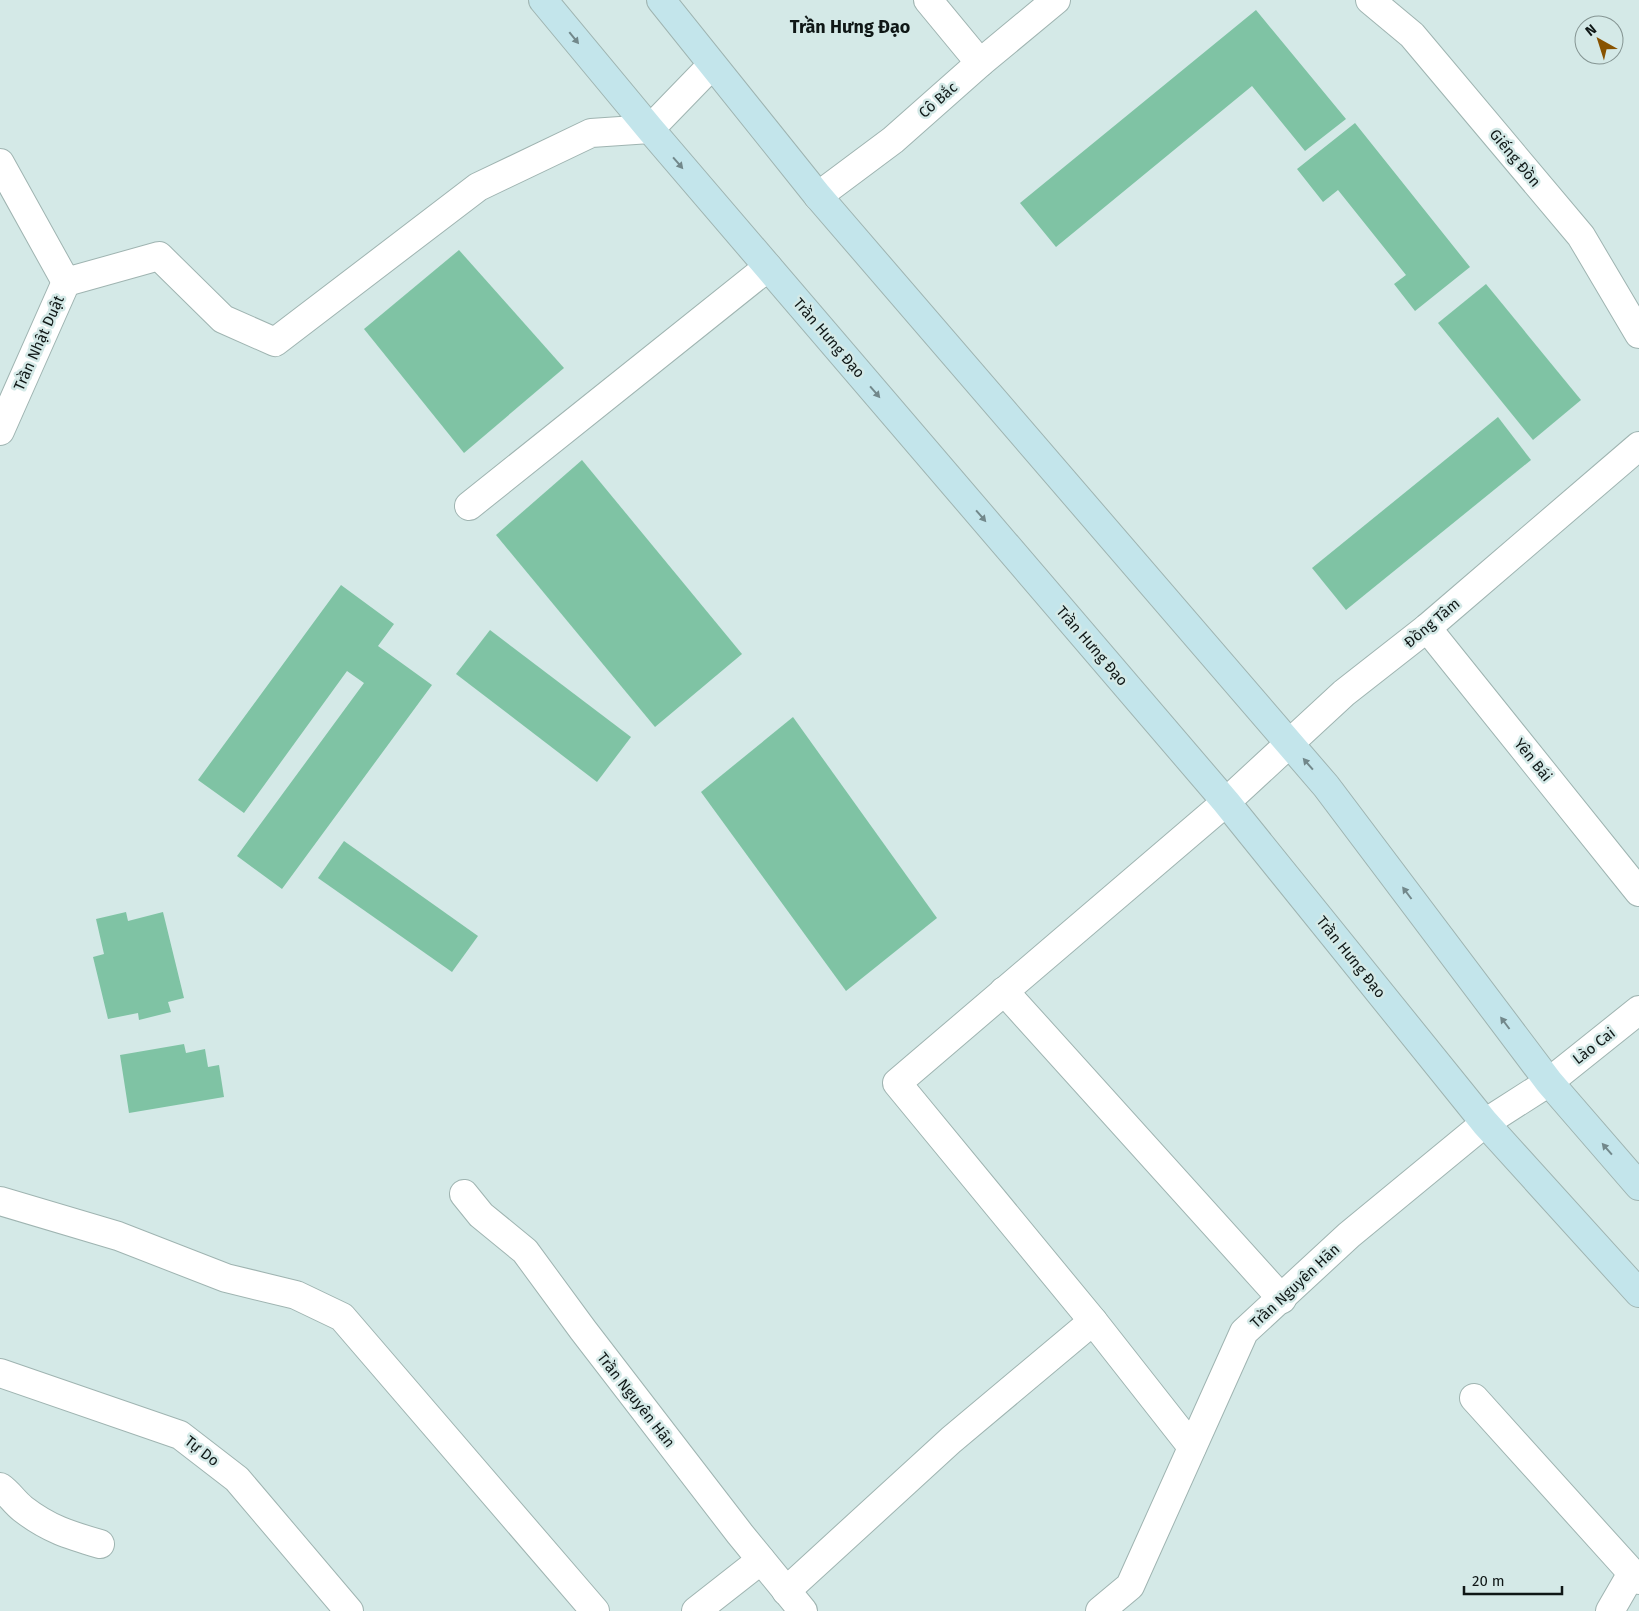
<svg xmlns="http://www.w3.org/2000/svg" width="1639" height="1611" font-family="'Fira Sans',sans-serif">
<style>
.building{fill:#7fc3a4}
.lines{fill:none;stroke-linecap:round;stroke-linejoin:round}
.minor-casing{stroke:#9fb4b1;stroke-width:30}
.secondary-casing{stroke:#9fb4b1;stroke-width:30}
.minor{stroke:#fff;stroke-width:28}
.secondary{stroke:#c3e5eb;stroke-width:28}
.oneway{fill:#72888b}
.labels{text-anchor:middle;dominant-baseline:central;stroke-width:5;stroke-linejoin:round;paint-order:stroke}
.street-label{font-size:15px;fill:#0f1716;stroke:#d4e9e7}
.quarter-label{font-size:18px;font-weight:bold;fill:#0f1716;stroke:#d4e9e7}
</style>
<rect width="100%" height="100%" fill="#d4e9e7"/>
<g class="building">
<path d="M1256 10 1346 119 1305 151 1252 86 1056 247 1020 203Z"/>
<path d="M1355 123 1470 267 1415 311 1394 284 1406 275 1338 190 1323 202 1297 169Z"/>
<path d="M459 250 564 368 464 453 364 329Z"/>
<path d="M1486 284 1581 400 1533 440 1438 323Z"/>
<path d="M1498 417 1531 460 1346 610 1312 568Z"/>
<path d="M582 460 742 654 655 727 496 535Z"/>
<path d="M341 585 394 624 378 646 432 685 282 889 237 856 364 683 347 671 244 813 198 780Z"/>
<path d="M490 630 631 737 597 782 456 674Z"/>
<path d="M793 717 937 918 846 991 701 792Z"/>
<path d="M344 841 478 936 452 972 318 878Z"/>
<path d="M126 912 128 921 163 912 184 998 168 1002 171 1012 139 1020 138 1013 108 1019 93 957 104 954 96 919Z"/>
<path d="M184 1044 186 1053 205 1049 208 1067 219 1065 224 1097 129 1113 120 1055Z"/>
</g>
<g class="lines">
<defs>
<g id="minor">
<path d="M928 0 980 63"/>
<path d="M1370 0 1412 35 1581 236 1639 334"/>
<path d="M0 163 66 282 159 256 223 319 275 342 478 187 591 133 650 129 712 65"/>
<path d="M818 196 893 140 980 63 1056 0"/>
<path d="M0 431 66 282"/>
<path d="M469 506 768 267"/>
<path d="M1427 628 1639 892"/>
<path d="M1004 991 1282 1299"/>
<path d="M464 1194 481 1215 525 1251 583 1330 740 1534 803 1611"/>
<path d="M0 1201 118 1236 226 1278 296 1295 342 1317 595 1611"/>
<path d="M0 1373 180 1435 237 1479 349 1611"/>
<path d="M1474 1398 1632 1573"/>
<path d="M1192 1447 1093 1321 897 1083 1226 802 1344 693 1427 628 1639 446"/>
<path d="M0 1487C9 1493 14 1502 23 1509 49 1529 69 1535 100 1544"/>
<path d="M786 1591 951 1440 1093 1321"/>
<path d="M696 1611 761 1560"/>
<path d="M1100 1611 1130 1586 1244 1332 1349 1235 1485 1123 1549 1082 1639 1010"/>
<path d="M1610 1611 1632 1573 1639 1580"/>
</g>
<g id="secondary">
<path d="M543 0 650 129 1226 802 1485 1123 1639 1293"/>
<path d="M661 0 818 196 1326 786 1549 1082 1639 1186"/>
</g>
</defs>
<use href="#minor" class="minor-casing"/>
<use href="#secondary" class="secondary-casing"/>
<use href="#minor" class="minor"/>
<use href="#secondary" class="secondary"/>
</g>
<defs><path id="oneway-solid" d="M-6-.8H1V-3.2L6.5 0L1 3.2V.8H-6Z" transform="scale(1.25)"/></defs>
<g class="oneway">
<use href="#oneway-solid" transform="translate(574 38) rotate(51)"/>
<use href="#oneway-solid" transform="translate(678 163) rotate(49)"/>
<use href="#oneway-solid" transform="translate(875 392) rotate(49)"/>
<use href="#oneway-solid" transform="translate(981 516) rotate(49)"/>
<use href="#oneway-solid" transform="translate(1308 764) rotate(-131)"/>
<use href="#oneway-solid" transform="translate(1407 893) rotate(-127)"/>
<use href="#oneway-solid" transform="translate(1505 1023) rotate(-127)"/>
<use href="#oneway-solid" transform="translate(1607 1149) rotate(-131)"/>
</g>
<g class="labels">
<g class="street-label">
<text transform="translate(938 100) rotate(-41)">Cô Bắc</text>
<text transform="translate(1515 158) rotate(50)">Giếng Đồn</text>
<text transform="translate(829 338) rotate(49)">Trần Hưng Đạo</text>
<text transform="translate(39 343) rotate(-66)">Trần Nhật Duật</text>
<text transform="translate(1432 623) rotate(-40)">Đồng Tâm</text>
<text transform="translate(1092 646) rotate(49)">Trần Hưng Đạo</text>
<text transform="translate(1533 760) rotate(51)">Yên Bái</text>
<text transform="translate(1351 957) rotate(51)">Trần Hưng Đạo</text>
<text transform="translate(1594 1046) rotate(-38)">Lào Cai</text>
<text transform="translate(1295 1286) rotate(-43)">Trần Nguyên Hãn</text>
<text transform="translate(636 1400) rotate(52)">Trần Nguyên Hãn</text>
<text transform="translate(202 1451) rotate(38)">Tự Do</text>
</g>
<g class="quarter-label">
<text x="850" y="27">Trần Hưng Đạo</text>
</g>
</g>
<g transform="translate(1599 40) rotate(321)"><circle r="24" fill="#d4e9e7" stroke="#859593"/>
<path d="M0-4L9 19L0 12L-9 19Z" fill="#885300"/>
<text y="-8" font-size="14" font-weight="bold" text-anchor="middle" fill="#0f1716">N</text>
</g>
<path d="M1464 1586v8h98v-8" fill="none" stroke="#0f1716" stroke-width="2.5"/>
<text x="1472" y="1586" font-size="15" fill="#0f1716" stroke="#d4e9e7" stroke-width="4" paint-order="stroke">20 m</text>
</svg>
